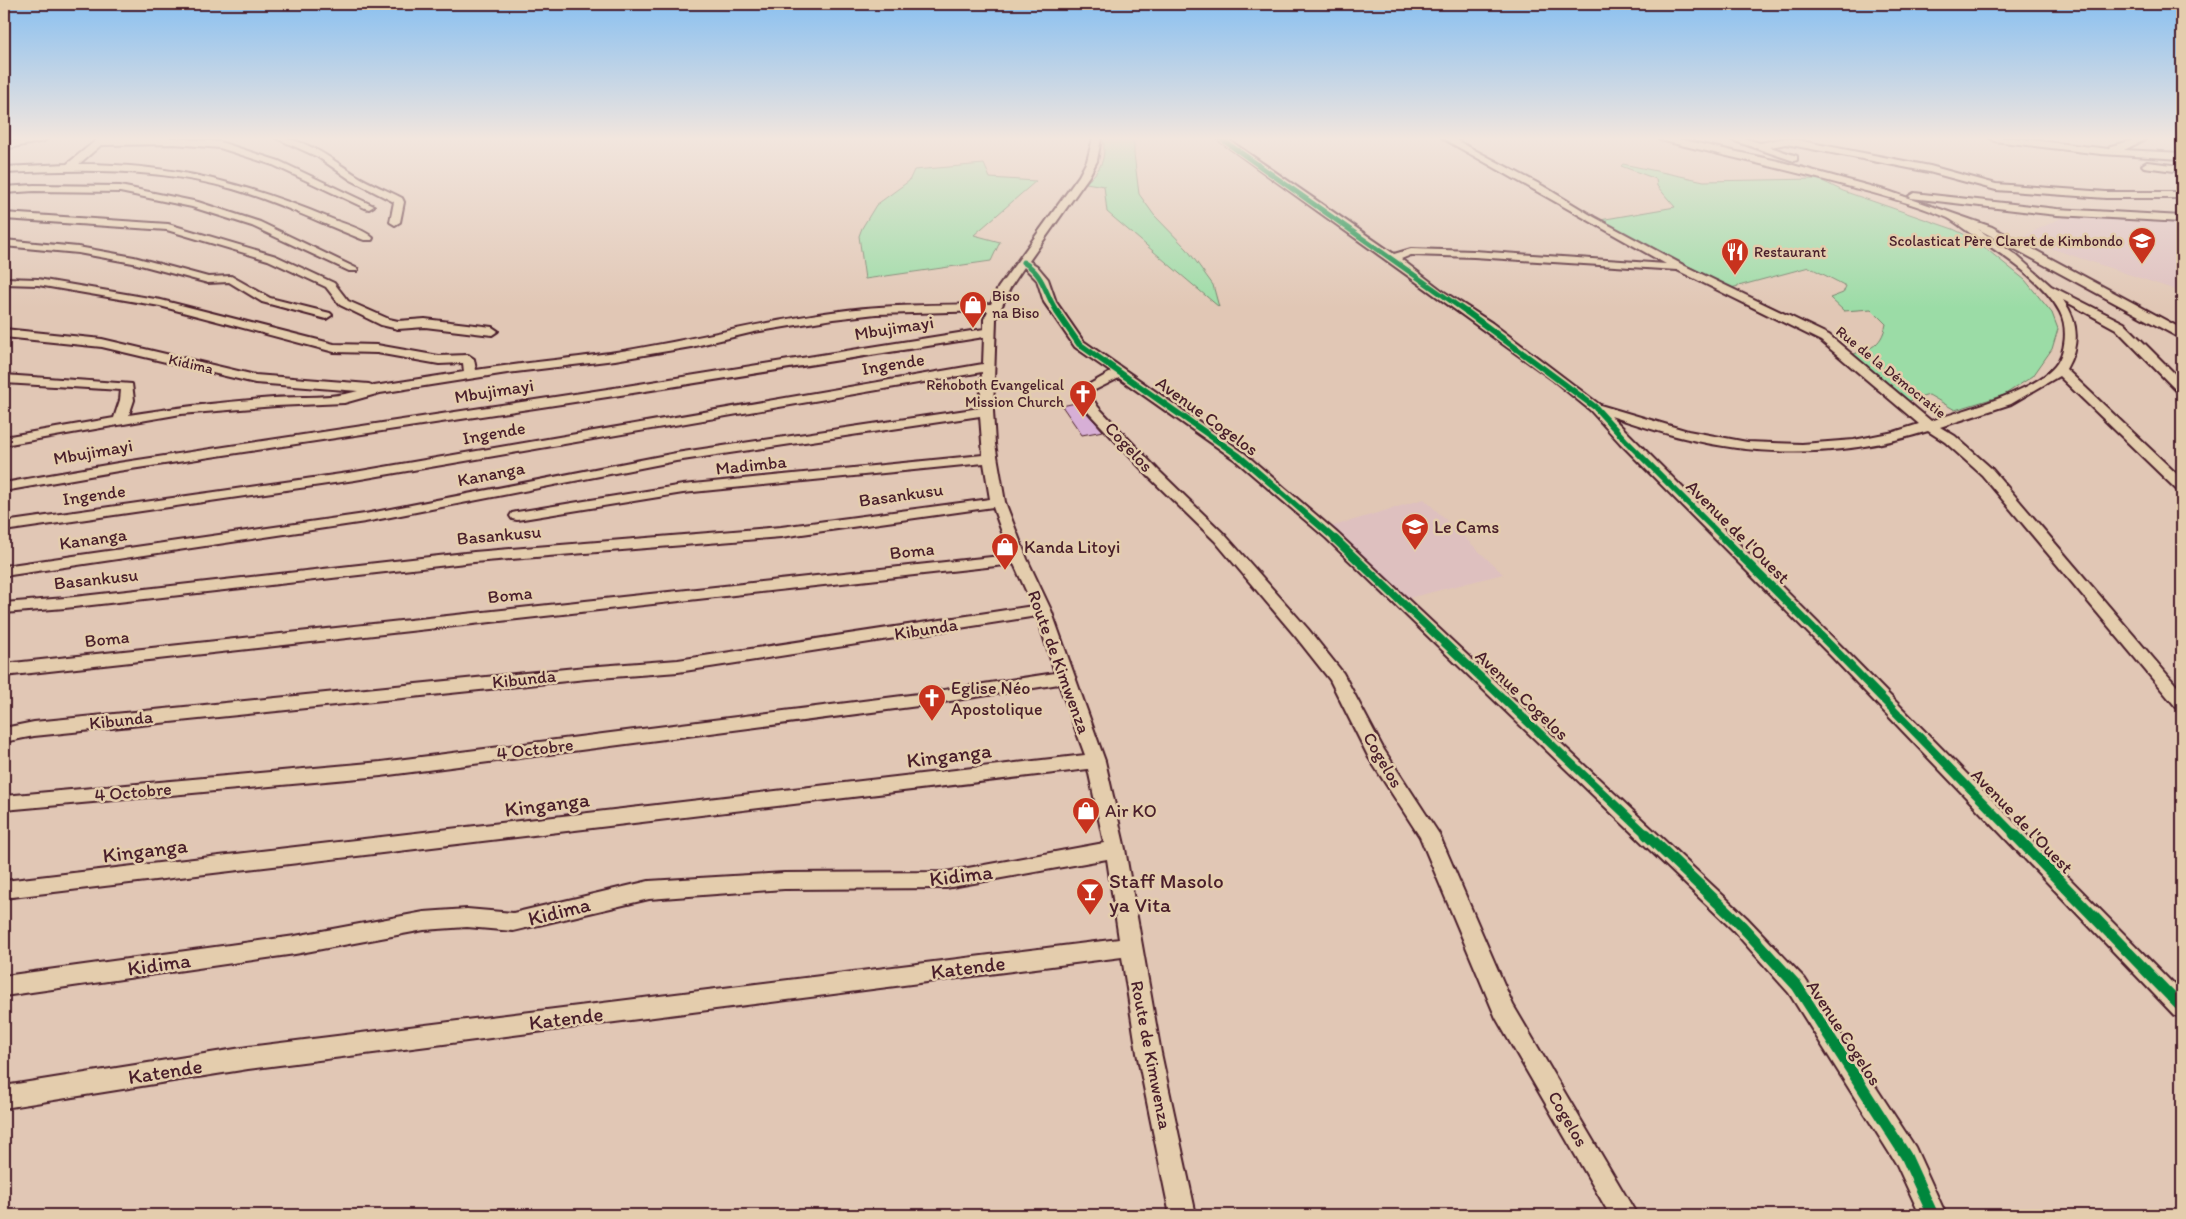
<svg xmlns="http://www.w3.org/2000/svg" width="2186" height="1219" font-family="Itim,sans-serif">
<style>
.built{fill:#dec0bf}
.green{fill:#9bdca6;stroke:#727e68}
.building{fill:#d7afd6;stroke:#4a1f2b}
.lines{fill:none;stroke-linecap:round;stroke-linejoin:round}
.minor-casing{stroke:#4a1f2b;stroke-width:4}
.minor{fill:#e4cdad;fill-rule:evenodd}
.cycleway-far3-casing{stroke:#e4cdad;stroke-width:7}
.cycleway-far2-casing{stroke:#e4cdad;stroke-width:9}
.cycleway-far1-casing{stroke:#e4cdad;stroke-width:11}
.cycleway-casing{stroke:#e4cdad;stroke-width:14}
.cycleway-far3{stroke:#00873e;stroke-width:5}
.cycleway-far2{stroke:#00873e;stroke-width:6}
.cycleway-far1{stroke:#00873e;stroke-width:8}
.cycleway{stroke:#00873e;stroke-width:11}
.labels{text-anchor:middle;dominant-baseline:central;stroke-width:5;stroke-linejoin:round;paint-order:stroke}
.far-poi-label{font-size:15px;fill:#4a1f2b;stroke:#e4cdad;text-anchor:end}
.far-street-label{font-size:15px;fill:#4a1f2b;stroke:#e4cdad}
.street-label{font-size:18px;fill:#4a1f2b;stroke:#e4cdad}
.poi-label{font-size:18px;fill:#4a1f2b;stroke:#e4cdad;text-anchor:start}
.near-street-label{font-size:21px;fill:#4a1f2b;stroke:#e4cdad}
.near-poi-label{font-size:21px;fill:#4a1f2b;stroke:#e4cdad;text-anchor:start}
</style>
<rect width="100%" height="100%" fill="#e1c7b5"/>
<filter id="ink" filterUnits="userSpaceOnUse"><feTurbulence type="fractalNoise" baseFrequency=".02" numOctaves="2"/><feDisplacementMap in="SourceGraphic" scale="10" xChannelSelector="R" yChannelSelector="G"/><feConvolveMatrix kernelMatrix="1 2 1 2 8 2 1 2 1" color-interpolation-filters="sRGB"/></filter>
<g filter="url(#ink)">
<g class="built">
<path d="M2067 215 2139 222 2182 221V292L2020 238Z"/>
<path d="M1424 499 1503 574 1405 599 1327 528Z"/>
</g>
<g class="green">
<path d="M1103 138H1134V154L1139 194 1154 215 1187 249 1213 285 1219 307 1107 212 1104 186 1086 183C1102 168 1106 159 1103 138Z"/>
<path d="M984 164 990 178 1036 181 974 235 1000 242 991 261 865 279 859 236 862 228 876 205 909 181 914 170Z"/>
<path d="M1623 164 1704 181 1818 179 1843 191 1953 229 1974 239 2025 280 2052 313 2058 329 2052 349 2033 376 2004 395 1955 410 1929 395 1903 403 1847 356C1869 349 1881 348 1886 324L1871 309 1844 311 1830 298 1843 293 1846 286 1809 267 1731 288 1600 220 1675 207 1657 186 1656 179 1621 166Z"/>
</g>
<path class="building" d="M1080 402 1087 413 1103 431 1082 435 1062 406Z"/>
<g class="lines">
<defs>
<g id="minor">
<path d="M32 138H48L44 141 4 149V143Z"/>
<path d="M99 138H175L220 142 279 161 374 206 369 209 365 208 273 165 220 148 175 144 101 145 79 164C173 164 245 183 332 219 344 224 364 229 373 238L372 240H364C321 223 278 202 233 189 158 168 81 169 4 173V167L67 164Z"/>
<path d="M276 138C306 138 331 159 356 175 370 184 387 190 402 198L404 202 400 222 395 225 390 222 394 202 351 180 318 157Z"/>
<path d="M1093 138H1101L1097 161 1089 176 1029 261 1037 266 1048 279 1056 302 1083 341 1244 453 1336 532 1747 918 1805 979 1915 1147 1946 1215H1920L1897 1165 1789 993 1733 930 1326 538 1234 459 1119 378 1093 391 1091 396 1098 407 1158 470 1225 535 1308 629 1343 673 1384 750 1439 834 1513 1005 1637 1215H1610L1496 1018 1420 837 1369 758 1330 680 1296 637 1215 541 1148 476 1088 412 1079 396 1081 389 1111 372 1075 347 1044 302 1037 280 1024 267 1010 288 996 319 993 411 995 444 1005 502 1027 559 1051 610 1105 761 1125 849 1161 1053 1196 1215H1170L1137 1053 1122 957 248 1069 4 1108V1086L248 1047 1119 939 1107 859 946 888 784 889 649 899 513 931 467 927 424 930 295 954 4 996V976L295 936 424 912 467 909 513 913 649 881 784 873 946 872 1104 843 1088 769 4 898V881L1085 755 1059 684 918 706 381 776 4 810V796L381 762 918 694 1055 673 1037 616 678 672 586 679 34 736 4 742V728L34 722 586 667 678 660 1033 606 1014 564 4 676V664L1010 555 993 507 781 537 474 562 65 608 4 613V603L65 598 474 552 781 527 990 499 984 463 683 493 517 520 512 519 510 516 512 513 517 512 683 485 983 455 980 416 676 461 365 522 4 576V566L365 514 676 453 980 408 982 372 355 480 4 531V522L355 472 983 364 984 337 614 396 118 471 4 491V483L118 463 614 388 984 329V319L988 311 876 314 833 319 754 332 691 347 615 360 507 373 380 393 344 403 276 406 181 414 4 445V437L114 418 120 400 121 390 4 383V375L132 384 134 400 129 415C177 407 225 402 274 398 302 396 331 399 358 391L255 383 102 347 4 337V329L102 339 255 375 369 384 374 386 464 372 463 363 439 364 377 353 334 352 160 306 38 285 4 284V278L38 279 161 300 334 344 377 345 439 356 468 355 474 359 476 370C523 363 569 359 616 352 688 341 759 322 832 312 884 304 938 305 991 304L998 288 1079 176 1087 161Z"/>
<path d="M1216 138H1226L1394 254 1411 249 1474 251 1666 264 1442 138H1452L1543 186 1594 217 1685 266 1829 335 1931 421C1963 410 2034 392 2055 366 2066 353 2068 327 2060 312 2044 281 2001 254 1973 235 1965 230 1956 222 1948 218 1916 204 1880 195 1847 186 1785 169 1722 155 1660 140L1659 138H1674L1778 161 1888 191 1992 227 2182 329V338L2178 337 1978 229 2017 256 2051 286 2124 323 2182 381V392L2177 391 2116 329 2063 300C2079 322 2080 345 2066 369L2182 479V491L2177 490 2059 376 2011 404 1940 427 1955 436 1992 469 2182 692V709L2176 707 1982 475 1945 442 1928 431C1849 456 1764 458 1684 438 1659 432 1635 424 1611 416L1844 649 2182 993V1018L2174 1015 1832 657 1620 443 1590 410 1553 380ZM1411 255 1474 257 1677 270 1821 341 1919 424 1894 432 1854 440 1802 444 1747 442 1688 431 1600 405 1492 323 1444 292 1401 259Z"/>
<path d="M1731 138H1743L1760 143 1786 138 1930 166 1996 184 2106 192H2182V198H2106L1996 190 1929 172 1786 144 1770 147 1797 156V160L1794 161 1732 140Z"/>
<path d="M1990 138H2014L2109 149 2110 146C2123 144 2135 138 2148 138L2124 150 2182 153V159L2101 154 1994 141Z"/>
<path d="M2147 162 2182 166V172L2144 167 2142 165Z"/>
<path d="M34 185 120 186 198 202 260 222 358 269 357 271H349L252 226 192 207 120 192 34 191 4 193V187Z"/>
<path d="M1914 193 2057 209 2182 216V222L2057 215 1911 198 1909 196Z"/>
<path d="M4 213 168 224 276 256 334 283 348 301 389 319 398 321 425 319 492 327 498 331 492 335 425 327 398 329 381 325 340 305 326 287 268 260 167 230 4 219Z"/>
<path d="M4 240 78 247 134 257 208 277 231 276 270 298 330 313 332 315 326 319 262 302 229 282 208 283 133 263 78 253 4 246Z"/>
</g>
</defs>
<use href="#minor" class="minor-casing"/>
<use href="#minor" class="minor"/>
<defs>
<g id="cycleway-far3">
<path d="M1220 138 1468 313"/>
<path d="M1023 262C1045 275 1044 293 1058 313"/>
</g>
<g id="cycleway-far2">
<path d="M1057 312 1079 344 1239 456 1336 540"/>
<path d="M1467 312 1595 407 1625 440 1725 540"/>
</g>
<g id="cycleway-far1">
<path d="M1335 539 1647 835"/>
<path d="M1724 539 1838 653 2015 835"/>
</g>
<g id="cycleway">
<path d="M1646 834 1740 924 1797 986 1906 1156 1933 1215"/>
<path d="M2014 834 2182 1008"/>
</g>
</defs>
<use href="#cycleway-far3" class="cycleway-far3-casing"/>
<use href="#cycleway-far2" class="cycleway-far2-casing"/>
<use href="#cycleway-far1" class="cycleway-far1-casing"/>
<use href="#cycleway" class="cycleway-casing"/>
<use href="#cycleway-far3" class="cycleway-far3"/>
<use href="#cycleway-far2" class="cycleway-far2"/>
<use href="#cycleway-far1" class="cycleway-far1"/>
<use href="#cycleway" class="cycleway"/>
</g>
</g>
<linearGradient id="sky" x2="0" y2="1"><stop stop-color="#8ac0f0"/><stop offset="0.45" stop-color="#f2e6de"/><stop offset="1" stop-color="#f2e6de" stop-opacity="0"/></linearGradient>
<rect width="2186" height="308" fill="url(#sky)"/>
<defs>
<symbol id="university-pin" viewBox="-11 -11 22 30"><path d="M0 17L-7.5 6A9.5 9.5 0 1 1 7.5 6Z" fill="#c8321e" stroke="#e4cdad"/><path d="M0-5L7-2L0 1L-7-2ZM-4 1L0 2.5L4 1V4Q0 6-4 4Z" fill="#fff"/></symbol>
<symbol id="restaurant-pin" viewBox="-11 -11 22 30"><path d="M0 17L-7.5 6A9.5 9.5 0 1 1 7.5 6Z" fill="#c8321e" stroke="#e4cdad"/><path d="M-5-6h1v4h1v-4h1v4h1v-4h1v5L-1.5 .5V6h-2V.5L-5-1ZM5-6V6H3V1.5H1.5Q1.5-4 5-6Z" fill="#fff"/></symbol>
<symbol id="shop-pin" viewBox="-11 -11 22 30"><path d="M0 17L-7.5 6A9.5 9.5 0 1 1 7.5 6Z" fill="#c8321e" stroke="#e4cdad"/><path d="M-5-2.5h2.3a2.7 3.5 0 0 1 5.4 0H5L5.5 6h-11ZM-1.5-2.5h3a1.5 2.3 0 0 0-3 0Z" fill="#fff"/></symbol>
<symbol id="church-pin" viewBox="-11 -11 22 30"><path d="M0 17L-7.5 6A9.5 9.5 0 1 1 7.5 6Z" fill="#c8321e" stroke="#e4cdad"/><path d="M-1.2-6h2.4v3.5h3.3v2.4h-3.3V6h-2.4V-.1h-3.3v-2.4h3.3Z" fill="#fff"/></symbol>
<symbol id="school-pin" viewBox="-11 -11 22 30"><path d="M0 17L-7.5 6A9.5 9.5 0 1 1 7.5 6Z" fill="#c8321e" stroke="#e4cdad"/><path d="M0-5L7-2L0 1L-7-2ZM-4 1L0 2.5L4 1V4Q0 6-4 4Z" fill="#fff"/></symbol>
<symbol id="bar-pin" viewBox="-11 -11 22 30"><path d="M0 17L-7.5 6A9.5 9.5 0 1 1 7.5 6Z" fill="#c8321e" stroke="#e4cdad"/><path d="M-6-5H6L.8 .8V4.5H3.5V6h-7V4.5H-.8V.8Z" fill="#fff"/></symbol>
</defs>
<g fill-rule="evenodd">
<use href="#university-pin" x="2126" y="225" width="32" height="43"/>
<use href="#restaurant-pin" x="1719" y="236" width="32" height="43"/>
<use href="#shop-pin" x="957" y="289" width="32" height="43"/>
<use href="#church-pin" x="1067" y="378" width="32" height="43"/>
<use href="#school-pin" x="1399" y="511" width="32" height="43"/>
<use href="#shop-pin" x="989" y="531" width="32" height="43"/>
<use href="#church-pin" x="916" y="682" width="32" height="43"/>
<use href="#shop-pin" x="1070" y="795" width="32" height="43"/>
<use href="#bar-pin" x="1074" y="876" width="32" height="43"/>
</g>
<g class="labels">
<g class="far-poi-label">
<text x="2123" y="241">Scolasticat Père Claret de Kimbondo</text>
<text x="1754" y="252" text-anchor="start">Restaurant</text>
<text x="992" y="296" text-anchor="start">Biso<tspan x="992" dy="17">na Biso</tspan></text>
<text x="1064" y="385">Rehoboth Evangelical<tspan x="1064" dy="17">Mission Church</tspan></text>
</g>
<g class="far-street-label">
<text transform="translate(191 364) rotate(13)">Kidima</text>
<text transform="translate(1891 372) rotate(39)">Rue de la Démocratie</text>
</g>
<g class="street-label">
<text transform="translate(894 328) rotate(-9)">Mbujimayi</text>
<text transform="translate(893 364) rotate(-9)">Ingende</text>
<text transform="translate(494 391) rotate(-9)">Mbujimayi</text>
<text transform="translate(1207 416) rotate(36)">Avenue Cogelos</text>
<text transform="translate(494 433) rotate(-10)">Ingende</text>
<text transform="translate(1129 447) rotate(47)">Cogelos</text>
<text transform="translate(93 452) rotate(-10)">Mbujimayi</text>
<text transform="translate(751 465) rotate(-6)">Madimba</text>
<text transform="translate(491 474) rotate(-11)">Kananga</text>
<text transform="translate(94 495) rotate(-8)">Ingende</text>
<text transform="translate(901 495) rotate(-8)">Basankusu</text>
<text transform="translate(1738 532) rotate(45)">Avenue de l'Ouest</text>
<text transform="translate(499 535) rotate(-5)">Basankusu</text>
<text transform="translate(93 539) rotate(-8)">Kananga</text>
<text transform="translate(912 551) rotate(-6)">Boma</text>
<text transform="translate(96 579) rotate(-6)">Basankusu</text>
<text transform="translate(510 595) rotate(-6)">Boma</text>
<text transform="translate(926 629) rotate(-9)">Kibunda</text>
<text transform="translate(107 639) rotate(-6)">Boma</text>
<text transform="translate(1059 662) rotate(70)">Route de Kimwenza</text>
<text transform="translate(524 679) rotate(-6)">Kibunda</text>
<text transform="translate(1522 695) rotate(44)">Avenue Cogelos</text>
<text transform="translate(121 720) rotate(-6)">Kibunda</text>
<text transform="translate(535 749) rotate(-7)">4 Octobre</text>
<text transform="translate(1383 760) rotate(60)">Cogelos</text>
<text transform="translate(133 792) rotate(-5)">4 Octobre</text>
<text transform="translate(2022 821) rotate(46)">Avenue de l'Ouest</text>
<text transform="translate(1844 1033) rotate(57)">Avenue Cogelos</text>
<text transform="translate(1151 1055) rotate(79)">Route de Kimwenza</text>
<text transform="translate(1568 1119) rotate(60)">Cogelos</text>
</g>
<g class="poi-label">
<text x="1434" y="527">Le Cams</text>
<text x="1024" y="547">Kanda Litoyi</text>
<text x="951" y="688">Eglise Néo<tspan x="951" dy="21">Apostolique</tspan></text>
<text x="1105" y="811">Air KO</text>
</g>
<g class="near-street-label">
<text transform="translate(949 755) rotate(-7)">Kinganga</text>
<text transform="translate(547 804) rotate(-7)">Kinganga</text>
<text transform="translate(145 850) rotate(-7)">Kinganga</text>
<text transform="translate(961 875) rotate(-7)">Kidima</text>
<text transform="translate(559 911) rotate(-14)">Kidima</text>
<text transform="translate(159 964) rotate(-8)">Kidima</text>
<text transform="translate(968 967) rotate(-7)">Katende</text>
<text transform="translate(566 1018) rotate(-7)">Katende</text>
<text transform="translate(165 1071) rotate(-9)">Katende</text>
</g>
<g class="near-poi-label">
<text x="1109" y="880">Staff Masolo<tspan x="1109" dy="24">ya Vita</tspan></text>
</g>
</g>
<rect width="2186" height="1219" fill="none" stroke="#e4cdad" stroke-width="20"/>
<rect x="10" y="10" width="2166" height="1199" fill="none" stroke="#4a1f2b" stroke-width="2" filter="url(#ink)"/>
</svg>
